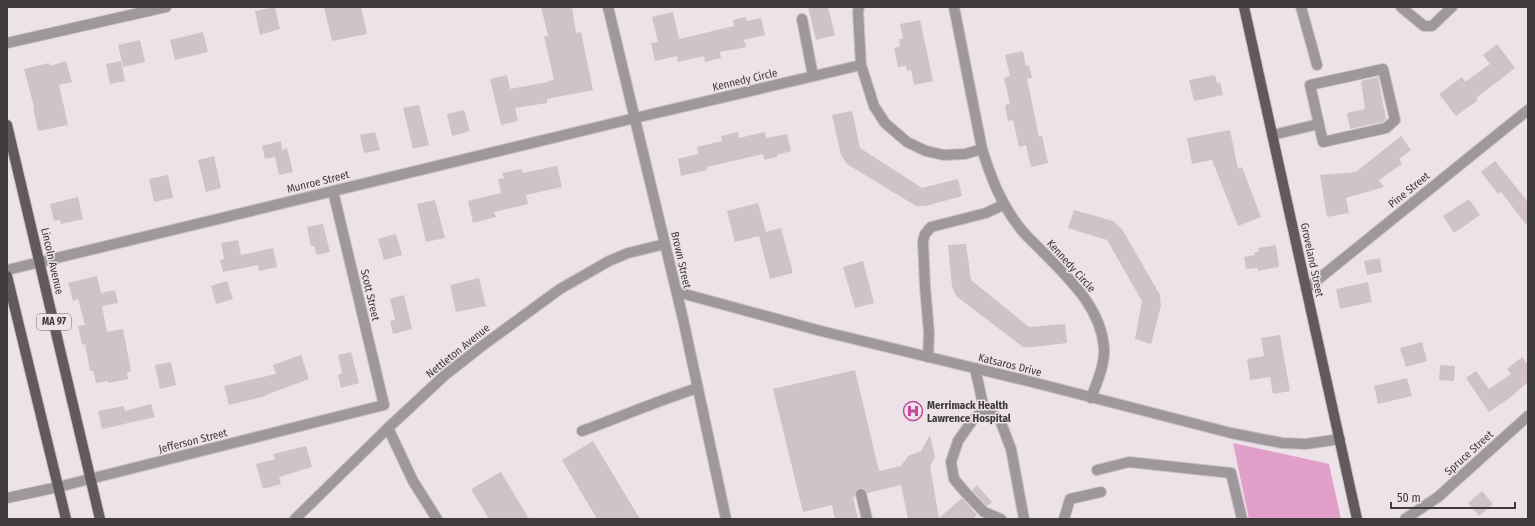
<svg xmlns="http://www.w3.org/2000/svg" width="1535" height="526" font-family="'Fira Sans Condensed',sans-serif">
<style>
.green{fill:#e29fc9}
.building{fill:#cfc2c9}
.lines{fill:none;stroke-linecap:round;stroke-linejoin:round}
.minor-casing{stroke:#cbc0c7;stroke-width:12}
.major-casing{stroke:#cbc0c7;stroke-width:12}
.minor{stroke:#9e989c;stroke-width:10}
.major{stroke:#62595f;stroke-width:10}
.labels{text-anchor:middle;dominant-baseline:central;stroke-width:3;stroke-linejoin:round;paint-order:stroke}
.shield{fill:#eee2e9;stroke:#746c71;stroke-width:1}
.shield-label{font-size:10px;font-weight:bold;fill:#3f3a3d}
.street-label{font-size:11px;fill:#3f3a3d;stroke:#eee2e9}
.poi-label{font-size:11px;font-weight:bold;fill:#3f3a3d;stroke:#eee2e9;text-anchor:start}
</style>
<rect width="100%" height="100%" fill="#eee2e9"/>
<path class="green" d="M1233 443 1329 464 1341 519H1249Z"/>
<g class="building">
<path d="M275 7 280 29 260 35 255 11Z"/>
<path d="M324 7H361L367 34 332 41Z"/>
<path d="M541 7H572L576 33 581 32 593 90 547 99V103L515 108 518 121 501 125 490 79 507 75 510 89 548 82V81L554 80 544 36H548Z"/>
<path d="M808 7H828L835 35 816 40Z"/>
<path d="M673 12 679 39 734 26 733 20 746 17 747 21 761 18 765 35 744 40 746 47 720 52 721 58 705 62 704 56 678 62 677 56 655 61 651 43 658 42 652 17Z"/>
<path d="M920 20 933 81 914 85 911 70 907 71 906 66 898 67 894 48 900 46 899 39H903L900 24Z"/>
<path d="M203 32 208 52 175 60 170 40Z"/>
<path d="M140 40 145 62 123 67 118 45Z"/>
<path d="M1497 44 1515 68 1476 98 1478 100 1456 116 1439 94 1462 77 1465 82 1490 64 1483 55Z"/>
<path d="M1023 51 1026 66 1029 65 1032 78 1027 79 1039 137 1042 136 1048 163 1031 167 1026 145 1019 147 1013 120 1008 121 1005 105 1010 104 1004 78 1010 76 1005 55Z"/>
<path d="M66 61 72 82 59 85 68 125 38 131 33 107H34L24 69 49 63 50 66Z"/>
<path d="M121 61 125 81 110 84 106 64Z"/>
<path d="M1215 75 1217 83 1220 82 1223 95 1194 101 1189 80Z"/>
<path d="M1378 77 1386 119 1383 122 1350 129 1347 113 1365 109 1361 81Z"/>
<path d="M419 105 429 145 413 149 403 108Z"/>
<path d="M464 110 470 131 452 136 447 114Z"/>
<path d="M852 111 860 148 922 188 958 179 962 196 926 206H916L847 164 841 155 832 115Z"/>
<path d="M1230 130 1238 169 1242 167 1261 217 1238 226 1212 160 1192 164 1187 138Z"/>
<path d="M375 132 380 150 364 153 360 135Z"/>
<path d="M738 132 739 138 765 132 766 138 787 134 791 151 777 155V157L764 160 763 154 707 167V170L681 176 678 159 698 154 697 147 722 141 721 136Z"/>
<path d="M1401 136 1411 150 1399 159 1402 164 1379 180 1384 187 1346 198 1349 213 1327 217 1320 175 1356 172Z"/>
<path d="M281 141 282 150 287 148 293 172 279 175 275 157 265 159 262 146Z"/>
<path d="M214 156 221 188 206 192 198 160Z"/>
<path d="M1495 161 1528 202V227L1501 192 1498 194 1481 172Z"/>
<path d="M557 166 562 187 526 195 528 204 494 212 496 217 473 223 468 201 501 193 498 179 504 178 502 173 522 169 523 173Z"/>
<path d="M168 175 173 198 154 202 149 179Z"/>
<path d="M78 197 83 219 61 224 60 220 54 221 50 204Z"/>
<path d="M1469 199 1480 215 1454 233 1443 216Z"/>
<path d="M435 200 445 238 426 242 417 204Z"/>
<path d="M758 203 766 232 781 228 793 273 770 279 759 236 735 242 727 211Z"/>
<path d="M1074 210 1113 221 1122 229 1160 295 1161 306 1151 344 1135 339 1142 301 1107 240 1068 228Z"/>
<path d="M323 224 330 252 317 255 314 246H311L307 227Z"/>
<path d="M396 234 402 255 384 260 378 239Z"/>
<path d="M238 240 241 255 273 248 277 267 259 271 258 265 223 272 220 260 224 259 221 243Z"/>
<path d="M966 244 971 280 1029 327 1065 324 1067 343 1033 347H1023L956 296 952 286 948 245Z"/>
<path d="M1276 245 1279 267 1258 271 1257 268 1246 269 1244 257 1255 255 1254 252H1259L1258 248Z"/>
<path d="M1380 258 1382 272 1367 275 1364 261Z"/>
<path d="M863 261 874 303 855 308 843 267Z"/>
<path d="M97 276 101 293 115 290 118 303 102 306 107 332 123 329 131 371 127 372 128 379 108 383V381L96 383 93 371H90L85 344 82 345 78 326 85 325 78 299 73 301 68 283Z"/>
<path d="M479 278 486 306 456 312 450 285Z"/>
<path d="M227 281 233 299 216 304 211 286Z"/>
<path d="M1368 282 1372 302 1340 309 1336 289Z"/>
<path d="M404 295 412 329 393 334 390 321 395 320 390 299Z"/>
<path d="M1280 335 1290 391 1273 394 1270 377 1250 380 1247 359 1264 356 1261 338Z"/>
<path d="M1422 342 1427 361 1406 367 1400 348Z"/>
<path d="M351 352 359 383 341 388 338 375 342 373 338 355Z"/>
<path d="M301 355 309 379 266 395V396L229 405 224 386 276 374 273 365Z"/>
<path d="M1522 357 1528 365V382L1511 397 1489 412 1466 378 1476 371 1489 389 1511 374 1507 369Z"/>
<path d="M171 362 176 385 160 389 155 365Z"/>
<path d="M1440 365 1455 366 1454 381 1439 380Z"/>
<path d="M855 370 879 471 901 466 908 456 921 451 930 435 935 457 930 466 939 518 962 498 977 515 973 519H908L901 485 867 493 863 488 857 489 855 493V496L853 497 858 519H835L832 505 803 512 773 389Z"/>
<path d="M1407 378 1412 396 1378 404 1374 386Z"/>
<path d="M151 404 155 417 102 429 98 411 124 406 125 411Z"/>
<path d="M593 441 640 519H597L562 460Z"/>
<path d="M306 446 312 467 279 477 281 484 263 489 256 464 275 459 273 454Z"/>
<path d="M501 472 529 519H489L471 489Z"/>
<path d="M977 485 992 502 987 506 972 490Z"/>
<path d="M1482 491 1493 504 1479 516 1468 503Z"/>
</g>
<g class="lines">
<defs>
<g id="minor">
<path d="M608 7 683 319 726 519"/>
<path d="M859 7 858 12 861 65 874 106 885 123 907 142 926 151 944 155 965 154 982 149 954 7"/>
<path d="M1301 7 1317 65"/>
<path d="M1401 7 1424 26H1432L1452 7"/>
<path d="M802 19 813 76"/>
<path d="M7 43 166 7"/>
<path d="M1383 69 1395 120 1386 128 1323 142 1310 85Z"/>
<path d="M1272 135 1319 124"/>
<path d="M982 149C991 178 1001 204 1020 228 1025 235 1033 242 1039 248 1066 276 1101 306 1104 348 1105 365 1097 382 1091 398"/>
<path d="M7 270 635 118 861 65"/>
<path d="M1306 289 1528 110"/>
<path d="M677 292 821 331 1028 381 1231 433 1282 443 1306 444 1340 439"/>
<path d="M928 357 929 333 925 286 923 241 925 234 931 227 986 213 1003 205"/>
<path d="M975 368 984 409 972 421 958 441 951 462 954 479 965 492 984 512 1001 519"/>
<path d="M984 409 1000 420 1011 449 1024 519"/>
<path d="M388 428 413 481 437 519"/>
<path d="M582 431C621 417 659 400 698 388"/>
<path d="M1097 470 1129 462 1231 473 1242 519"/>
<path d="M861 494 867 519"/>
<path d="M7 498 58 487 384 405 333 191"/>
<path d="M295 519 388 428 445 375 482 346 560 289 609 261 628 253 665 244"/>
<path d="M1064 519 1070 499 1101 492"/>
<path d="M1405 519 1438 497 1528 416"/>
</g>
<g id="major">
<path d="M1244 7 1357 519"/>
<path d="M7 125 100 519"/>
<path d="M7 276 66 519"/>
</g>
</defs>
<use href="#minor" class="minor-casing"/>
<use href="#major" class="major-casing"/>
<use href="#minor" class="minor"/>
<use href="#major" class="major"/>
</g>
<defs>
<symbol id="hospital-ring" viewBox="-11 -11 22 22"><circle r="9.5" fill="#eee2e9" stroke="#c1499d" stroke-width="1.5"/><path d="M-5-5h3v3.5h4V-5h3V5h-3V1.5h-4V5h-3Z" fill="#c1499d"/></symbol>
</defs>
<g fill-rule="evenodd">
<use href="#hospital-ring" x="902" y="400" width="22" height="22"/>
</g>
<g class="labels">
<rect class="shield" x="37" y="314" width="34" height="16" rx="3"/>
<g class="shield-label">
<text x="54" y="322">MA 97</text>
</g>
<g class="street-label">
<text transform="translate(745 80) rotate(-13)">Kennedy Circle</text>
<text transform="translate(318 182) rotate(-14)">Munroe Street</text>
<text transform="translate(1409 190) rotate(-39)">Pine Street</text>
<text transform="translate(681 260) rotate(77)">Brown Street</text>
<text transform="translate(1312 260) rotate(78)">Groveland Street</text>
<text transform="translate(52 261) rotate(77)">Lincoln Avenue</text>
<text transform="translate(1071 266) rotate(48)">Kennedy Circle</text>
<text transform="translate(370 295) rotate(77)">Scott Street</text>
<text transform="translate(458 351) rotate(-39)">Nettleton Avenue</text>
<text transform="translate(1010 365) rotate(14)">Katsaros Drive</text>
<text transform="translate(193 441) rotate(-14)">Jefferson Street</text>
<text transform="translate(1469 453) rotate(-42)">Spruce Street</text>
</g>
<g class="poi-label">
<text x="927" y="405">Merrimack Health<tspan x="927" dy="13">Lawrence Hospital</tspan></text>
</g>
</g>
<rect width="1535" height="526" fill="none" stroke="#3f3a3d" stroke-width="16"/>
<path d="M1391 502v6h124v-6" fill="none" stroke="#3f3a3d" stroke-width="2"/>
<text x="1397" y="502" font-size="12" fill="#3f3a3d" stroke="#eee2e9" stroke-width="3" paint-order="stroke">50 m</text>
</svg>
